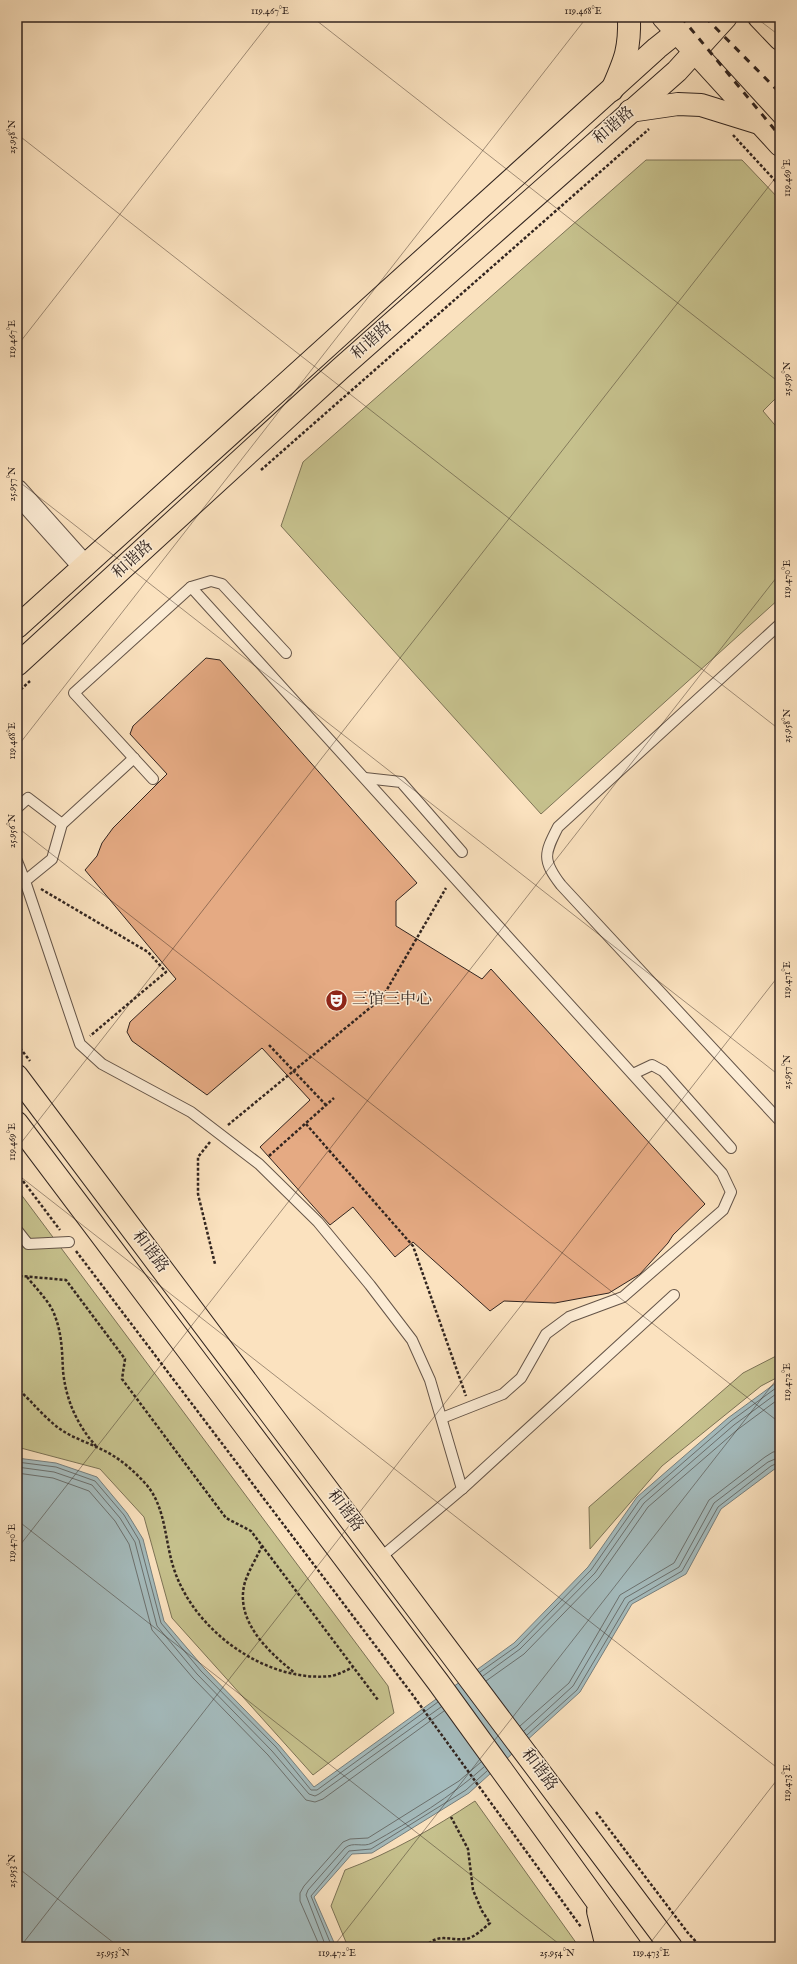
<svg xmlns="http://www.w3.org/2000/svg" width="797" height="1964" font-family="'IM FELL English','Noto Serif SC',serif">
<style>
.green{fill:#c6c18d;stroke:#7c7356}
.water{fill:#a4bbbd;stroke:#767f7e}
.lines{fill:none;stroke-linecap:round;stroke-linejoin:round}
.shore{stroke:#6b706e;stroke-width:1}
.building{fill:#e5aa83;stroke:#322520}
.service-casing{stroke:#645448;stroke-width:12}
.tertiary-casing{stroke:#645448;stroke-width:24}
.primary-casing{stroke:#322520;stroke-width:24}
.trunk-casing{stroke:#322520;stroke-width:24}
.path{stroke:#322520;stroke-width:2.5;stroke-dasharray:3 2;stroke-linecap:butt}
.service{stroke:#fcecd5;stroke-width:10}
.tertiary{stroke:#fcecd5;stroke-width:22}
.primary{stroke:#fbe2bf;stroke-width:22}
.trunk{stroke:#fbe2bf;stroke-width:22}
.rail{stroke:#322520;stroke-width:3;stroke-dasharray:7 7;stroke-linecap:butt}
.path-bridge{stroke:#322520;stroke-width:2.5;stroke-dasharray:3 2;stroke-linecap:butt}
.ticks{fill:none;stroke:#322520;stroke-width:1;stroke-opacity:0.45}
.labels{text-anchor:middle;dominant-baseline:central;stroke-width:3;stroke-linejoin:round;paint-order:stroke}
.street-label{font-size:16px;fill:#322520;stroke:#fcecd5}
.poi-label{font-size:16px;fill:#322520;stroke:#fcecd5;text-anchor:start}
.neatline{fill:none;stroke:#322520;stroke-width:1.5}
.ticks-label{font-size:10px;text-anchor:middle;fill:#322520}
</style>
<rect width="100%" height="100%" fill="#fbe2bf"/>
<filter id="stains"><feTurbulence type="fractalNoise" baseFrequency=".005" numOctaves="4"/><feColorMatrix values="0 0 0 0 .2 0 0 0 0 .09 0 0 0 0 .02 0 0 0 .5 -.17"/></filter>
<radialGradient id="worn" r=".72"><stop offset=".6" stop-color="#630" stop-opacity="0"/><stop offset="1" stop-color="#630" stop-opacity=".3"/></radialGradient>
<g class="green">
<path d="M646 160H742L780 200V394L763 411 780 431V598L541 814 281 526 303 462Z"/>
<path d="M17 1189 388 1686 394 1713 313 1775 172 1618 144 1517 100 1469 17 1447Z"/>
<path d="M780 1354V1376L761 1386 662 1466 590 1549 589 1507 743 1373Z"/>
<path d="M475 1801 577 1944 576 1947H348L331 1906 345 1870C391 1853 434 1828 475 1801Z"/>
</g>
<path class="water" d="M780 1380V1465L721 1509 686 1574 632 1604 580 1692 469 1793 372 1853 352 1854 314 1897 336 1947H17V1458L56 1463 97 1477 127 1513 143 1539 164 1621 204 1668 279 1745 314 1787 514 1643 588 1567 637 1497 728 1418Z"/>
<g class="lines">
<g class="shore">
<path d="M17 1462 56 1467 95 1481 124 1515 139 1540 161 1623 201 1671 276 1747 311 1790H317L438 1702"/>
<path d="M17 1467 54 1472 92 1485 120 1518 135 1542 157 1626 197 1674 272 1751 309 1794 315 1796 319 1794 441 1707"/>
<path d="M17 1473 53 1478 89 1491 115 1521 129 1544 152 1630 193 1678 268 1755 306 1800 315 1802 323 1799 444 1711"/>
<path d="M480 1672 517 1646 591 1570 640 1500 731 1421 780 1385"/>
<path d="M483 1676 520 1649 595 1573 644 1503 734 1425 780 1391"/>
<path d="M486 1681 524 1654 599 1577 648 1507 737 1430 780 1398"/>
<path d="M520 1726 569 1683 620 1595 674 1563 709 1500 765 1457 773 1452 780 1451"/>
<path d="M524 1731 573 1686 625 1598 679 1567 714 1503 768 1462 780 1457"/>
<path d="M527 1735 577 1690 629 1602 682 1571 718 1507 771 1466 780 1462"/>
<path d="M320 1947 300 1901V1893L304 1886 343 1842 350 1839 368 1838 459 1781 481 1762"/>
<path d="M326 1947 306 1895 308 1890 345 1848C353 1841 363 1848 372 1843 411 1821 451 1797 484 1767"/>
<path d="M332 1947 311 1896 349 1851 371 1849 466 1790 487 1771"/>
</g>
</g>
<path class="building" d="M206 658 220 660 417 883 396 901V926L482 979 491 969 705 1204 673 1235 668 1243 640 1274 609 1293 555 1303 504 1301 490 1311 413 1242 395 1257 353 1207 330 1225 260 1147 310 1100 262 1048 207 1095 132 1041 127 1032 130 1022 176 979 85 870 97 856 102 843 113 828 167 774 130 734 133 726Z"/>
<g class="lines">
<defs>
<g id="service">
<path d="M191 587 211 581 222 584 286 653"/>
<path d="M780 624 558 827C544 854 542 860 561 885L780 1121"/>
<path d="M134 758 62 824 52 859 25 881 80 1044 102 1064 191 1112 259 1164 318 1222 370 1285 412 1340 430 1380 462 1489"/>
<path d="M365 778 401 782 462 852"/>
<path d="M153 779 74 693 191 587 722 1173 731 1192 723 1210 623 1297 569 1317 546 1334 521 1378 503 1394 442 1418"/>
<path d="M17 808 28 798 62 824"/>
<path d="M17 861 25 881"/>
<path d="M633 1074 652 1065 663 1071 731 1148"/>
<path d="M17 1230 28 1244 69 1242"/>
<path d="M380 1558 462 1489 674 1295"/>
</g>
<path id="tertiary" d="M17 491 84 566"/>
<g id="primary">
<path d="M17 627 657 48 677 32 706 17"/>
<path d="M17 665 340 369 677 71 726 17"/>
<path d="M17 1076 671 1947"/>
<path d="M17 1123 438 1682 630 1947"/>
<path d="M598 1911 607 1947"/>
</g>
<g id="trunk">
<path d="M663 17 780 145"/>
<path d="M759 17 780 39"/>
<path d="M612 90C625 60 630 50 629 17"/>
<path d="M630 111 678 104 701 105 759 123"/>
</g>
</defs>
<use href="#service" class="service-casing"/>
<use href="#tertiary" class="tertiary-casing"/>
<use href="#primary" class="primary-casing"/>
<use href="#trunk" class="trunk-casing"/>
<g class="path">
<path d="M733 135 780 186"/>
<path d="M261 470 649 129"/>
<path d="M17 693 30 681"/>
<path d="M41 889 148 952 166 972 90 1036"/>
<path d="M17 1044 30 1061"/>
<path d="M306 1124 413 1246 466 1396"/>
<path d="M228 1125 382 998 446 888"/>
<path d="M210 1142 198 1157V1194L215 1264"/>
<path d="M269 1156 334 1098"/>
<path d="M17 1173 60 1230"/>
<path d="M76 1251 412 1694 581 1927"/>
<path d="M17 1271 21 1276 66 1280 125 1359 122 1379 226 1518 251 1531 378 1700"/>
<path d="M27 1277C35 1287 47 1299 53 1311 62 1332 62 1350 63 1371 66 1400 77 1425 96 1446"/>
<path d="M17 1386C21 1393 28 1398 33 1404 41 1412 50 1422 60 1429 73 1438 89 1443 103 1450 119 1458 132 1469 144 1482 167 1506 164 1542 175 1572 196 1632 267 1683 331 1676 338 1675 347 1670 353 1667"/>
<path d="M262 1546C257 1557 249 1570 245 1582 234 1620 268 1652 295 1673"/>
<path d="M596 1812 688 1933 701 1947"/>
<path d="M425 1947C439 1932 449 1941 466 1939 474 1938 484 1928 490 1923L482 1911 473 1890 468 1849 451 1817"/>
</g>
<use href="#service" class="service"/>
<use href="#tertiary" class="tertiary"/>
<use href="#primary" class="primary"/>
<use href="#trunk" class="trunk"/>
<g class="rail">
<path d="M681 17 780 136"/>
<path d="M705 17 780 93"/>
</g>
<path class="path-bridge" d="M269 1045 326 1105"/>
</g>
<path class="ticks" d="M312 17 780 383M755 17 780 36M17 134 780 730M17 346 274 17M17 480 780 1076M17 747 587 17M17 827 780 1423M17 1148 780 172M17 1174 780 1770M17 1520 563 1947M17 1549 780 573M17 1867 119 1947M20 1947 780 974M333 1947 780 1375M647 1947 780 1776"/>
<defs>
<symbol id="theatre-disc" viewBox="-11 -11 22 22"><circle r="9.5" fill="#8f2418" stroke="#fcecd5"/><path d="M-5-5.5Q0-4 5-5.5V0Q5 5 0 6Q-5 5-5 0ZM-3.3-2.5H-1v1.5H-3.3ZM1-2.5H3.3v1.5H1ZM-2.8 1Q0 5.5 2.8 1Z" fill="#fff"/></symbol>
</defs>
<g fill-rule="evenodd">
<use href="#theatre-disc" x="324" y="988" width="25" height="25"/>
</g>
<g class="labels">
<g class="street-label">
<text transform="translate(614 126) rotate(-41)">和谐路</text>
<text transform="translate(372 341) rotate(-42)">和谐路</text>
<text transform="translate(133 560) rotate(-42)">和谐路</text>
<text transform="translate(150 1252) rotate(53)">和谐路</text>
<text transform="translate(345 1511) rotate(53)">和谐路</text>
<text transform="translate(539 1770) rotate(53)">和谐路</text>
</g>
<g class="poi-label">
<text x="352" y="1000">三馆三中心</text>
</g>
</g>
<rect width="797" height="1964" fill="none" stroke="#fbe2bf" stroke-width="44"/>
<rect x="22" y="22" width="753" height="1920" class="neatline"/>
<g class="ticks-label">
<text x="270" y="14">119.467°E</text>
<text x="583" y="14">119.468°E</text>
<text transform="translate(11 137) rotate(-90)" y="4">25.958°N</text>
<text transform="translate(786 178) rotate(-90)" y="4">119.469°E</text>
<text transform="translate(11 339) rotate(-90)" y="4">119.467°E</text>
<text transform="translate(786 379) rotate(-90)" y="4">25.959°N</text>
<text transform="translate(11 484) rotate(-90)" y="4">25.957°N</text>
<text transform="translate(786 579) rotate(-90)" y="4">119.470°E</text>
<text transform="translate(786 726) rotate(-90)" y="4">25.958°N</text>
<text transform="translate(11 741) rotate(-90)" y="4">119.468°E</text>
<text transform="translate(11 831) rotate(-90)" y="4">25.956°N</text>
<text transform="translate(786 980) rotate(-90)" y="4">119.471°E</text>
<text transform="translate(786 1072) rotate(-90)" y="4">25.957°N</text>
<text transform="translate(11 1142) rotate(-90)" y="4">119.469°E</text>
<text transform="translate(786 1382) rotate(-90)" y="4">119.472°E</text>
<text transform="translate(11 1543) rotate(-90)" y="4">119.470°E</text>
<text transform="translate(786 1783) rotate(-90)" y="4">119.473°E</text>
<text transform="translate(11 1871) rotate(-90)" y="4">25.953°N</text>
<text x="113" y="1956">25.953°N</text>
<text x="337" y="1956">119.472°E</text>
<text x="557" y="1956">25.954°N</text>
<text x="651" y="1956">119.473°E</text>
</g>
<rect width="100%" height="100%" filter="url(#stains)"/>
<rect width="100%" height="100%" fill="url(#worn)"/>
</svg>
